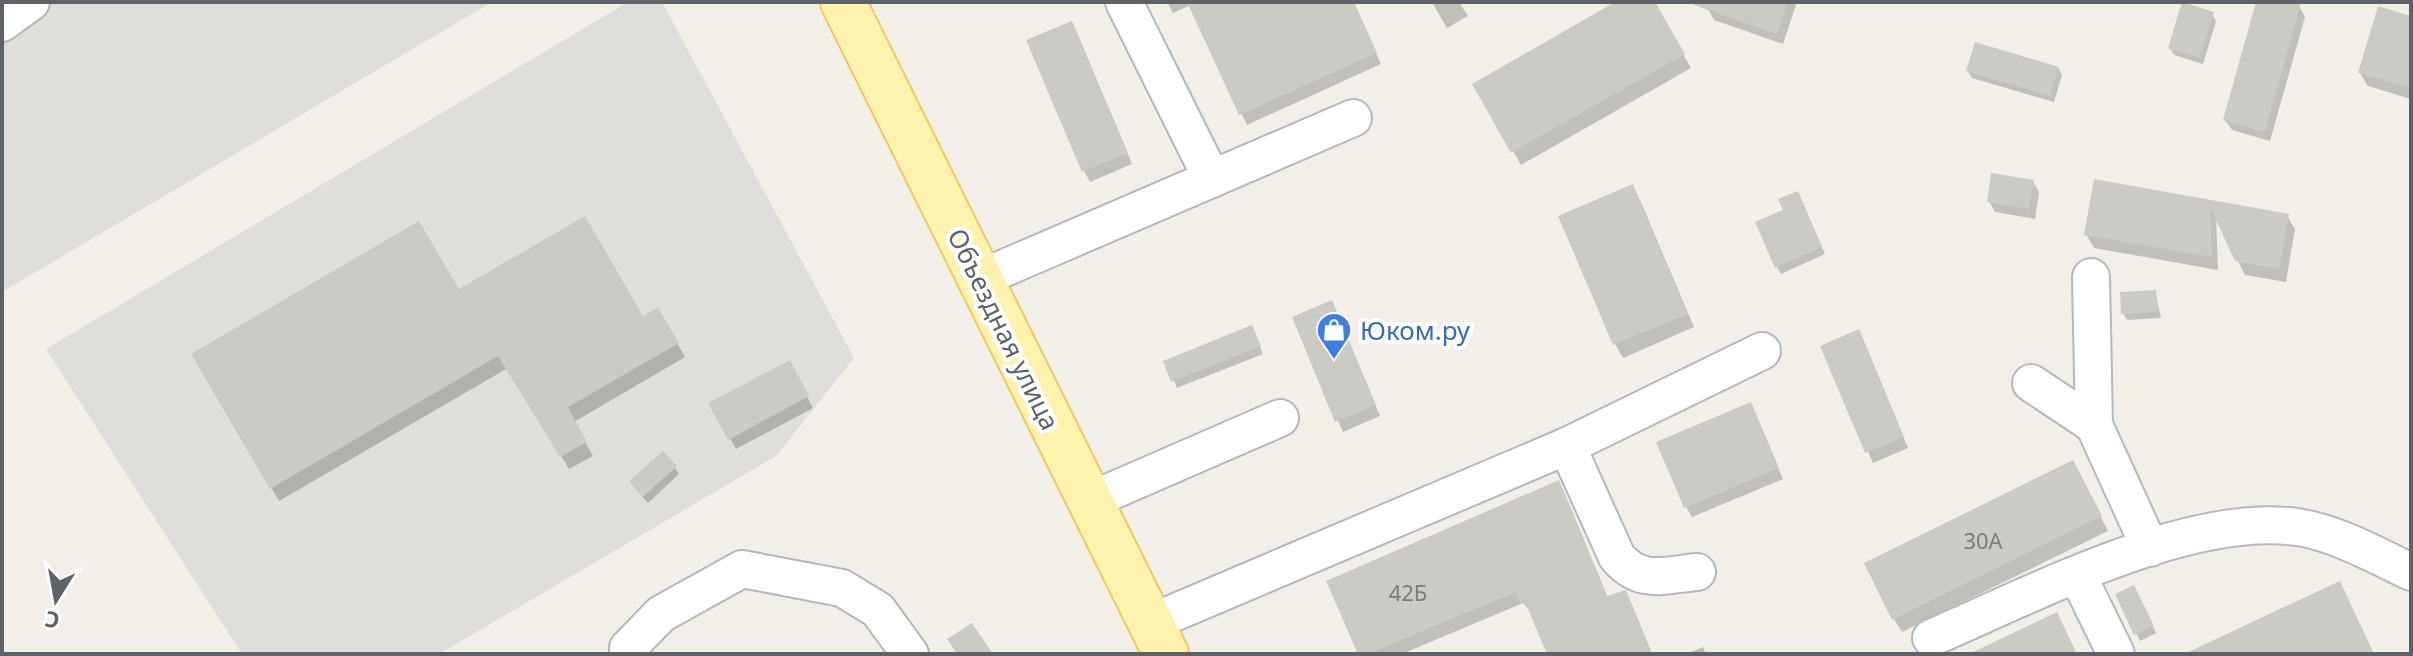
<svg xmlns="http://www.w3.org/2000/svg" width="2413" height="656" font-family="'Noto Sans',sans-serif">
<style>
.industrial{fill:#e0deda}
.shadow{fill:#0003}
.building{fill:#cccac5}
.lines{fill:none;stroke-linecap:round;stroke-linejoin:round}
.minor-casing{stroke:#b5b8bc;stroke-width:40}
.major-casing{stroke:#f2c960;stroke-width:48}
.minor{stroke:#fff;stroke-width:36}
.major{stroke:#fff2af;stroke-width:44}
.labels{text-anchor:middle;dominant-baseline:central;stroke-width:8;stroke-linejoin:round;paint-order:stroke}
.number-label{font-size:22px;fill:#7a7d7f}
.street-label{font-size:26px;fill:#5f6368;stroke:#fff}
.shop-label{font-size:26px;fill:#366cbe;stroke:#fff;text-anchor:start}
</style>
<rect width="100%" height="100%" fill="#f1efe8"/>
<g class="industrial">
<path d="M2 2H492L2 292Z"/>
<path d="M628 2H662L854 358 776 456 439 654H242L46 349Z"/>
</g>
<g class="shadow">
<path d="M1167 2H1353L1381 64 1247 125 1191 5 1173 13Z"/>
<path d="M1432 2H1459L1468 16 1447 28Z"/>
<path d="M1620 2H1653L1691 68 1521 165 1475 84Z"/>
<path d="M1711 2H1797L1783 44 1714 20 1708 9Z"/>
<path d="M2258 2 2299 6 2305 17 2270 141 2232 130 2225 120Z"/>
<path d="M2212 14 2216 21 2203 64 2174 55 2170 48Z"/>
<path d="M2411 18V99L2368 86 2360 73Z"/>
<path d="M1077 34 1132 164 1090 182 1084 171Z"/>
<path d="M2058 68 2062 75 2054 102 1972 78 1968 71Z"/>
<path d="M2096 181 2287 216 2295 229 2286 282 2245 275 2216 216 2218 270 2094 248 2086 234Z"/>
<path d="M2033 182 2039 192 2035 219 1995 212 1989 201Z"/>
<path d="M1640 200 1694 327 1623 358 1615 344Z"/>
<path d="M1801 200 1825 254 1781 274 1777 267 1786 211Z"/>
<path d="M459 292 643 319 658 310 685 357 574 422 593 456 569 469 508 368 279 501 194 354Z"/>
<path d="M2155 292 2161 318 2127 320 2123 313Z"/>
<path d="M1337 313 1380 416 1343 432 1294 318Z"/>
<path d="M1255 335 1263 354 1177 388 1166 362Z"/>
<path d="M1864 342 1908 448 1873 463 1822 347Z"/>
<path d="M789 363 813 408 736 449 711 404Z"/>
<path d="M1756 415 1783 479 1692 517 1686 507Z"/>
<path d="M675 468 679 474 648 503 635 488Z"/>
<path d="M2080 476 2108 531 1902 632 1894 619Z"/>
<path d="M1565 494 1608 598 1632 605 1652 654H1549L1532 613 1523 603 1402 654H1360Z"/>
<path d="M2137 594 2156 633 2140 641 2118 595Z"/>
<path d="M1703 647 1706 654H1687Z"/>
</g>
<g class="building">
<path d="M1187 2H1354L1377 53 1239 115Z"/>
<path d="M1615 2H1655L1685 54 1511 153 1472 84Z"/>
<path d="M1694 2H1788L1777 34 1694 5Z"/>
<path d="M2182 2 2214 12 2200 58 2168 48Z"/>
<path d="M2256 2H2301L2265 132 2223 120Z"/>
<path d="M2378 6 2411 16V88L2358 73Z"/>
<path d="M1072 21 1128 153 1082 172 1026 40Z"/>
<path d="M1975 42 2059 67 2050 96 1966 71Z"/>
<path d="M1991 173 2034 180 2029 209 1987 202Z"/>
<path d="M2094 179 2289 214 2279 269 2235 261 2210 207 2212 257 2084 235Z"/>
<path d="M1633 184 1688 314 1613 345 1558 216Z"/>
<path d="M1798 191 1822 247 1775 268 1755 222 1783 210 1778 199Z"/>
<path d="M585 216 643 316 658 308 679 343 568 407 587 442 560 457 498 356 270 489 191 354 419 221 459 289Z"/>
<path d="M2156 290 2158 312 2121 314 2120 292Z"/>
<path d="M1332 300 1376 405 1335 422 1292 317Z"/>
<path d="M1252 325 1261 346 1171 382 1163 361Z"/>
<path d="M1859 329 1904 437 1865 453 1820 346Z"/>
<path d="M790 360 809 396 728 440 708 403Z"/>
<path d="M1751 402 1779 468 1684 508 1656 442Z"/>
<path d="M663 451 677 466 643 497 629 481Z"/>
<path d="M2073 460 2102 516 1892 620 1864 563Z"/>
<path d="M1559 480 1607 596 1626 590 1652 654H1547L1525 602 1521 604 1516 592 1368 654H1358L1326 581Z"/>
<path d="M2340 581 2374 654H2184Z"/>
<path d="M2134 585 2154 626 2134 635 2115 594Z"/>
<path d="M2057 612 2077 654H1969Z"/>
<path d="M972 623 993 654H957L947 639Z"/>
</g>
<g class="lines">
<defs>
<g id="minor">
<path d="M1124 2 1212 179"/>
<path d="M2 23 31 2"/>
<path d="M2091 277 2094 425 2150 548"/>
<path d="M979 279 1353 118"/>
<path d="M2031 383 2094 425"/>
<path d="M1567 446 1617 557C1641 585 1664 575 1697 572"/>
<path d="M1089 501 1280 418"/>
<path d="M2078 576 2116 654"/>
<path d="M1150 623 1567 446 1762 351"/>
<path d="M1931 638C2032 595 2187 512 2297 527 2337 533 2375 555 2411 572"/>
<path d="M628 654V648L661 614 742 569 842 588 878 610 910 654"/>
</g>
<path id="major" d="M843 2 1166 654"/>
</defs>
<use href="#minor" class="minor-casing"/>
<use href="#major" class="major-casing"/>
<use href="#minor" class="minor"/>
<use href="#major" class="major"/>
</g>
<defs>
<symbol id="shop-pin" viewBox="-11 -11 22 30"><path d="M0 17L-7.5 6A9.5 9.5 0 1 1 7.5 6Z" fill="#3f7fe0" stroke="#fff"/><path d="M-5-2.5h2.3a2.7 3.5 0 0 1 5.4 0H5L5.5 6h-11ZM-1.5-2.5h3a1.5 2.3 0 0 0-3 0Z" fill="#fff"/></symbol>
</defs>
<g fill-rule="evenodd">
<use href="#shop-pin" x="1314" y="310" width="40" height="54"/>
</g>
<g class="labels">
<g class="number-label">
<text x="1983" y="540">30А</text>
<text x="1408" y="592">42Б</text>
</g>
<g class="street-label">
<text transform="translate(1004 329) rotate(64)">Объездная улица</text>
</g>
<g class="shop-label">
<text x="1360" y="330">Юком.ру</text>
</g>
</g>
<rect width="2413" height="656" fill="none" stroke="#5f6368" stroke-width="8"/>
<g transform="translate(56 600) rotate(191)" stroke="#ffffff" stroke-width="6" paint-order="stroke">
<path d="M0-6L14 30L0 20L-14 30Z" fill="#5f6368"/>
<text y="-12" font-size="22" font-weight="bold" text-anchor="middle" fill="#5f6368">С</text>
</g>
</svg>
